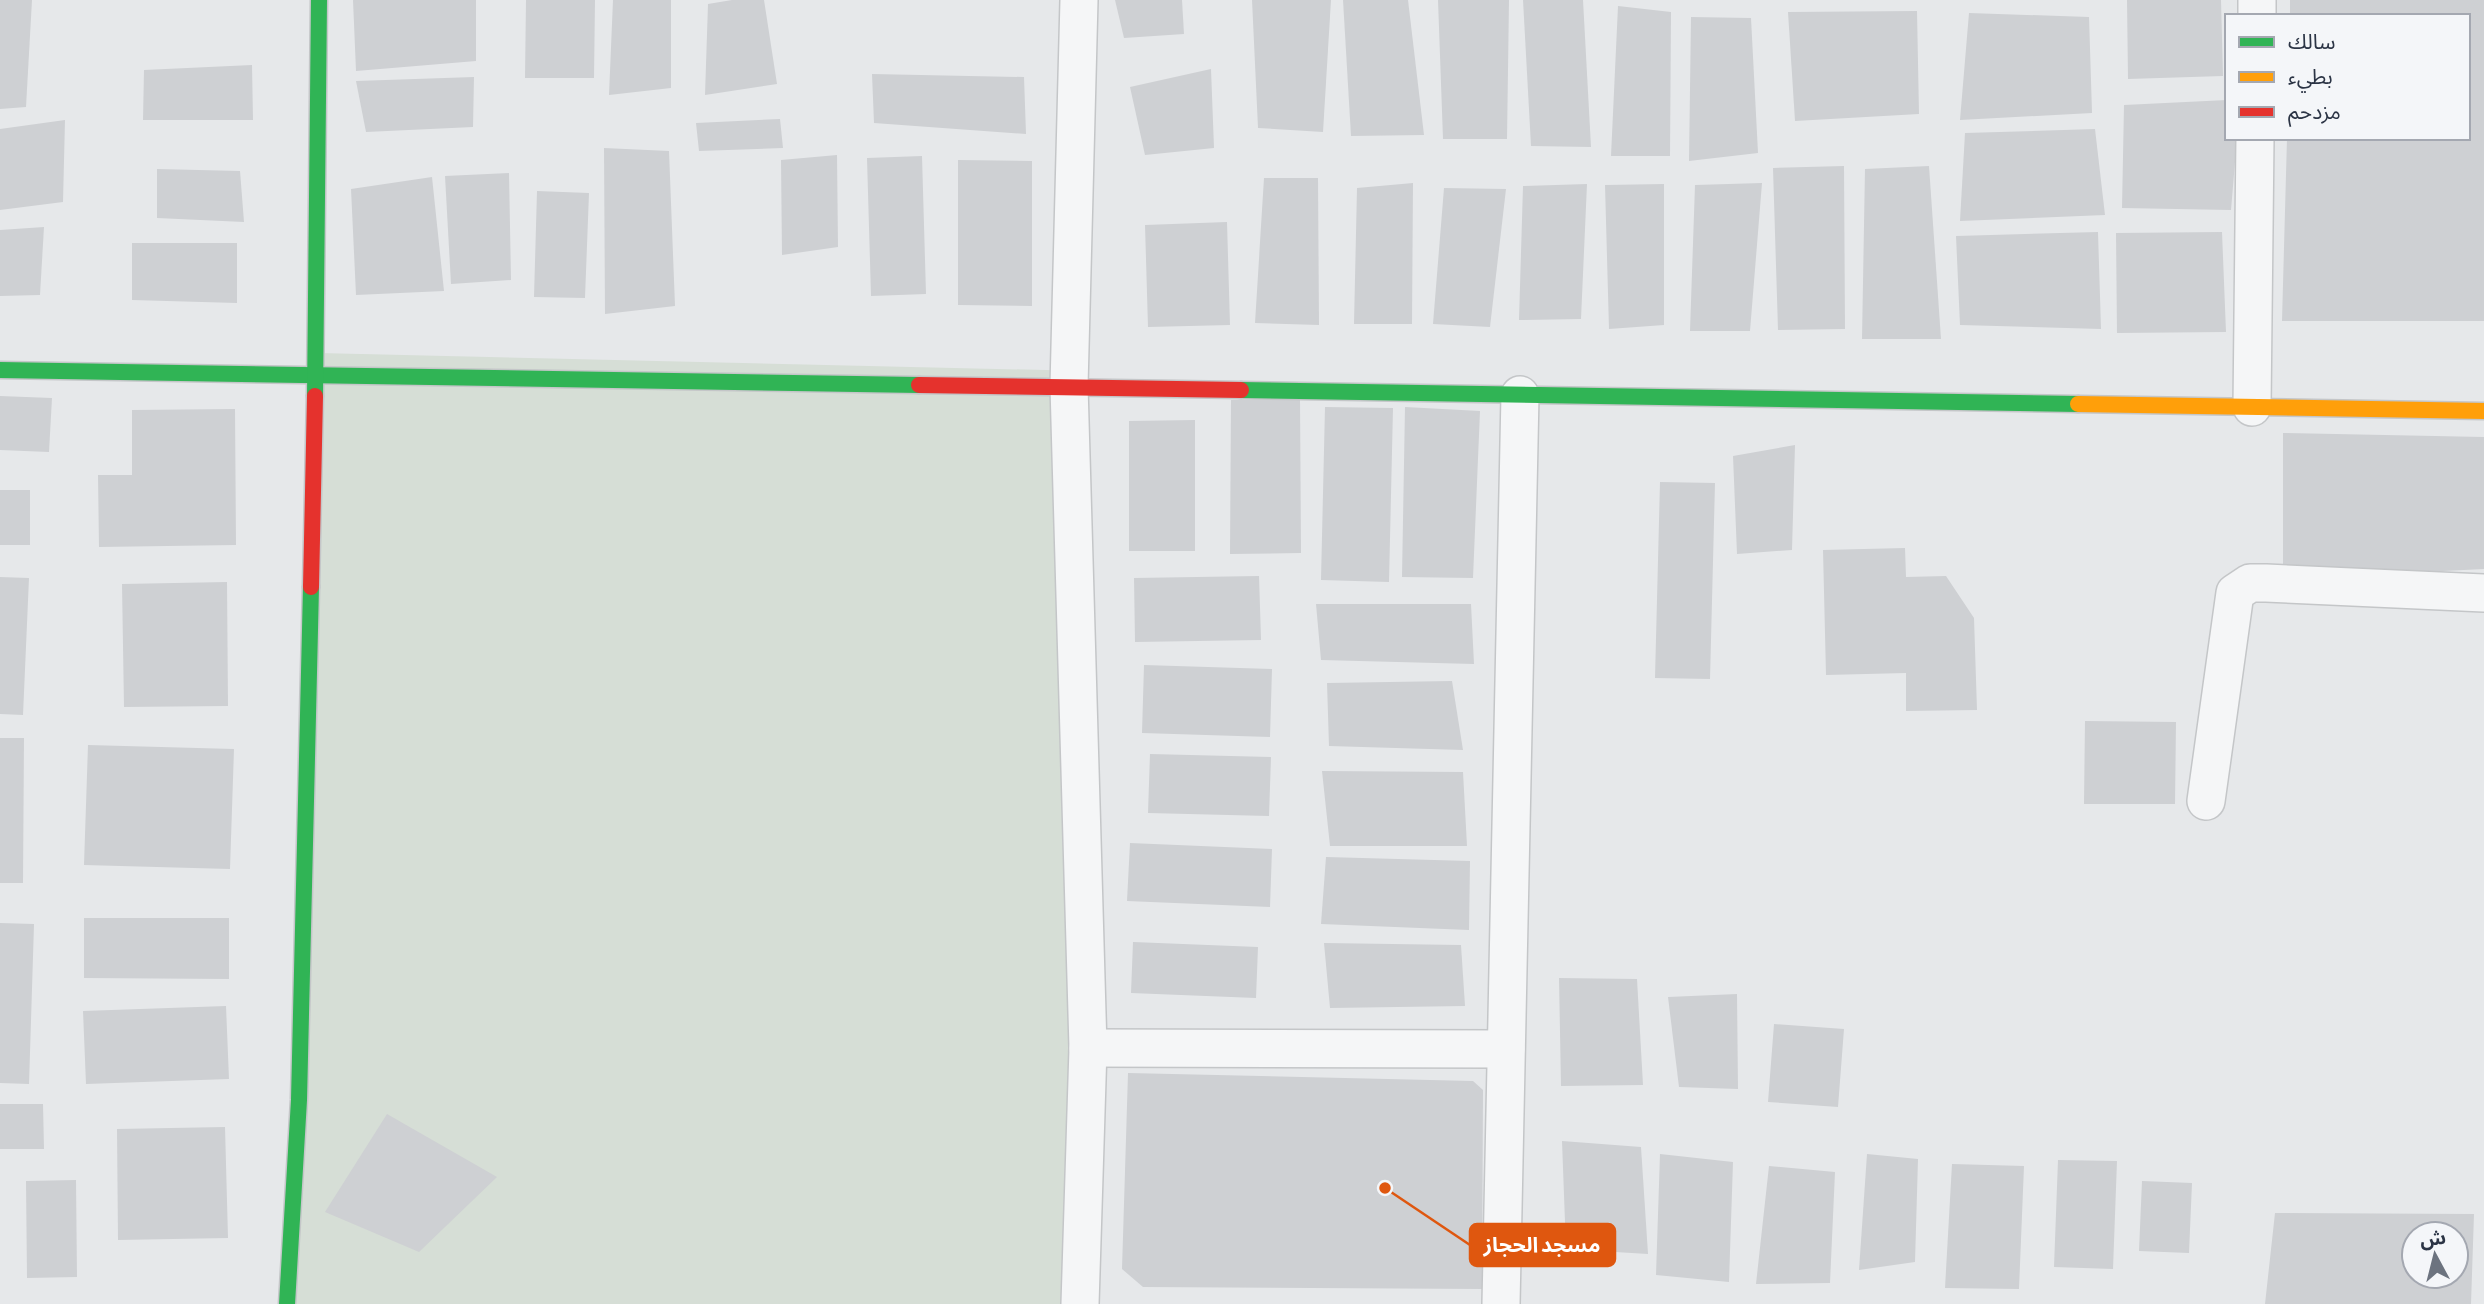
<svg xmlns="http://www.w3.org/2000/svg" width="2484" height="1304" font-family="'Asap Condensed','Noto Sans Arabic',sans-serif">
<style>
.green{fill:#d6ded6}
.building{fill:#ced0d3;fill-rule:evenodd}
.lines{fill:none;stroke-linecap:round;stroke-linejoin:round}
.street-casing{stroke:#c4c6c8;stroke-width:40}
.fast-casing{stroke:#c4c6c8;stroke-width:19}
.slow-casing{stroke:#c4c6c8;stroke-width:19}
.jam-casing{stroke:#c4c6c8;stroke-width:19}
.street{stroke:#f5f6f7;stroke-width:37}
.fast{stroke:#30b455;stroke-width:16}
.slow{stroke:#ff9f0a;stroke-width:16}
.jam{stroke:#e5322d;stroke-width:16}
.leader{fill:none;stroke:#df570f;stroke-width:2.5}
.callout-dot{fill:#df570f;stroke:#f4f6f9;stroke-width:2.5}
.callout{fill:#df570f;stroke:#df570f;stroke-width:2.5}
.callout-label{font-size:21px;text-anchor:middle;font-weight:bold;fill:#fff}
</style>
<rect width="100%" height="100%" fill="#e6e8ea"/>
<path class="green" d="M319 353 1086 371 1075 1304H294Z"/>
<g class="building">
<path d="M0 0H32L26 107 0 109Z"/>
<path d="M353 0H476V61L356 71Z"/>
<path d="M526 0H595L594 78H525Z"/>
<path d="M613 0H671V88L609 95Z"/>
<path d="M732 0H764L777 84 705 95 708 4Z"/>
<path d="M1115 0H1182L1184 34 1124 38Z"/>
<path d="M1252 0H1331L1323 132 1258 128Z"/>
<path d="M1343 0H1408L1424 135 1351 136Z"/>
<path d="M1438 0H1509L1507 139H1443Z"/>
<path d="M1523 0H1583L1591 147 1531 146Z"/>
<path d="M2127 0H2221L2223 76 2128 79Z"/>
<path d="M2290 0H2484V321H2282L2287 138H2468V16H2290Z"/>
<path d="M1618 6 1671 12 1670 156H1611Z"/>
<path d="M1917 11 1919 114 1795 121 1788 12Z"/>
<path d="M1969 13 2089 17 2092 113 1960 120Z"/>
<path d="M1691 17 1751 18 1758 153 1689 161Z"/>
<path d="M252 65 253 120H143L144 70Z"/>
<path d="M1211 69 1214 148 1145 155 1130 87Z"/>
<path d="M872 74 1024 77 1026 134 874 123Z"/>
<path d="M474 77 473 127 366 132 356 81Z"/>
<path d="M2227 100V138H2237L2231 210 2122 208 2124 105Z"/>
<path d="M780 119 783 148 699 151 696 123Z"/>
<path d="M65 120 63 202 0 210V129Z"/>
<path d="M2095 129 2105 215 1960 221 1965 133Z"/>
<path d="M604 148 669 151 675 306 605 314Z"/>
<path d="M837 155 838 247 782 255 781 160Z"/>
<path d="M922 156 926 294 871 296 867 158Z"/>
<path d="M958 160 1032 161V306L958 305Z"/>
<path d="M1844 166 1845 329 1778 330 1773 168Z"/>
<path d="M1929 166 1941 339H1862L1865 169Z"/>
<path d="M157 169 240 171 244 222 157 218Z"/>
<path d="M509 173 511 280 451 284 445 176Z"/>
<path d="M432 177 444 291 356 295 351 189Z"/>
<path d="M1264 178H1318L1319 325 1255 323Z"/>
<path d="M1413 183 1412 324H1354L1357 188Z"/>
<path d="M1762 183 1750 331H1690L1695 185Z"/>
<path d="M1587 184 1581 319 1519 320 1523 186Z"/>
<path d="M1664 184V325L1609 329 1605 185Z"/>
<path d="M1444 188 1506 189 1490 327 1433 324Z"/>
<path d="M537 191 589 193 585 298 534 297Z"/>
<path d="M1227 222 1230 325 1148 327 1145 225Z"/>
<path d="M44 227 40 295 0 296V230Z"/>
<path d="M2098 232 2101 329 1960 325 1956 236Z"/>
<path d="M2222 232 2226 332 2117 333 2116 233Z"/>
<path d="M132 243H237V303L132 300Z"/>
<path d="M0 396 52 398 49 452 0 450Z"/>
<path d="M1300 399 1301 553 1230 554 1231 400Z"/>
<path d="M1325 407 1393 408 1389 582 1321 580Z"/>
<path d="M1405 407 1480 411 1473 578 1402 577Z"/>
<path d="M235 409 236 545 99 547 98 475H132V410Z"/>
<path d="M1195 420V551H1129V421Z"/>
<path d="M2283 433 2484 437V569L2283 579Z"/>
<path d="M1795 445 1792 550 1737 554 1733 456Z"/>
<path d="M1660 482 1715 483 1710 679 1655 678Z"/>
<rect x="0" y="490" width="30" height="55"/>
<path d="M1905 548 1906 577 1946 576 1974 618 1977 710 1906 711V673L1826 675 1823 550Z"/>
<path d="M1259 576 1261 640 1135 642 1134 578Z"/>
<path d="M0 577 29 578 23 715 0 714Z"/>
<path d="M227 582 228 706 124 707 122 584Z"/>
<path d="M1316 604H1471L1474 664 1321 660Z"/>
<path d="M1144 665 1272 669 1270 737 1142 733Z"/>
<path d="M1452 681 1463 750 1329 746 1327 683Z"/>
<path d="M2085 721 2176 722 2175 804H2084Z"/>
<path d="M0 738H24L23 883H0Z"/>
<path d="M88 745 234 749 230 869 84 865Z"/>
<path d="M1150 754 1271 757 1269 816 1148 813Z"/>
<path d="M1322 771 1463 772 1467 846H1330Z"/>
<path d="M1130 843 1272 849 1270 907 1127 901Z"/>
<path d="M1326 857 1470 861 1469 930 1321 924Z"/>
<path d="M84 918H229V979L84 978Z"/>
<path d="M0 923 34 924 29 1084 0 1083Z"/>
<path d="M1133 942 1258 947 1256 998 1131 993Z"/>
<path d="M1324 943 1461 945 1465 1006 1330 1008Z"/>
<path d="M1559 978 1637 979 1643 1085 1561 1086Z"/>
<path d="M1737 994 1738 1089 1679 1087 1668 997Z"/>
<path d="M226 1006 229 1079 86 1084 83 1011Z"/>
<path d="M1774 1024 1844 1029 1838 1107 1768 1102Z"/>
<path d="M1128 1073 1473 1081 1483 1090 1482 1289 1143 1287 1122 1269Z"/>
<path d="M0 1104H43L44 1149H0Z"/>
<path d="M387 1114 497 1177 419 1252 325 1212Z"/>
<path d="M225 1127 228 1238 118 1240 117 1129Z"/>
<path d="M1562 1141 1641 1147 1648 1254 1566 1249Z"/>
<path d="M1660 1154 1733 1162 1729 1282 1656 1275Z"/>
<path d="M1867 1154 1918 1159 1915 1262 1859 1270Z"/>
<path d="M2058 1160 2117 1161 2113 1269 2054 1267Z"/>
<path d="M1952 1164 2024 1166 2019 1289 1945 1288Z"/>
<path d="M1769 1166 1835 1172 1830 1283 1756 1284Z"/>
<path d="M76 1180 77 1277 27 1278 26 1181Z"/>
<path d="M2142 1181 2192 1183 2189 1253 2139 1251Z"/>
<path d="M2275 1213 2474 1214 2471 1304H2265ZM2414 1234H2456V1276H2414Z"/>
</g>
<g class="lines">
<defs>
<g id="street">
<path d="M1079 0 1069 386 1088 1048 1080 1304"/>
<path d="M2257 16V0"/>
<path d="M2252 407 2255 138"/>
<path d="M2206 801 2235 593 2250 583H2266L2484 593"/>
<path d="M1088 1048 1506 1049"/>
<path d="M1501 1304 1520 395"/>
</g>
<g id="fast">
<path d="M0 370 919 385"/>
<path d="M1241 390 2078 404"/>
<path d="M315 396 319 0"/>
<path d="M287 1304 299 1100 311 587"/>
</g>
<path id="slow" d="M2078 404 2484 411"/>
<g id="jam">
<path d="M919 385 1241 390"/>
<path d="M311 587 315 396"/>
</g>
</defs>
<use href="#street" class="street-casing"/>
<use href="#fast" class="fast-casing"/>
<use href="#slow" class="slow-casing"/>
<use href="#jam" class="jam-casing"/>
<use href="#street" class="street"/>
<use href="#fast" class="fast"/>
<use href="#slow" class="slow"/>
<use href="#jam" class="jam"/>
</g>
<path class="leader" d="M1385 1188L1470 1245"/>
<circle class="callout-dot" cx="1385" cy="1188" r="7"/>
<rect class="callout" x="1470" y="1224" width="145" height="42" rx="7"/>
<g class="callout-label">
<text x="1542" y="1252">مسجد الحجاز</text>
</g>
<rect x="2225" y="14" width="245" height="126" fill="#f4f6f9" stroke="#a4a8b1" stroke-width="2"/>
<rect x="2239" y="37" width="35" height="10" fill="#30b455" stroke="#a4a8b1" stroke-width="2"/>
<text x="2288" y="49" font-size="21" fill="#2b3445">سالك</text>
<rect x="2239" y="72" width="35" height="10" fill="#ff9f0a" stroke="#a4a8b1" stroke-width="2"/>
<text x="2288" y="84" font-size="21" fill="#2b3445">بطيء</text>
<rect x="2239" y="107" width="35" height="10" fill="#e5322d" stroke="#a4a8b1" stroke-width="2"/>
<text x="2288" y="119" font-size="21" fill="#2b3445">مزدحم</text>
<g transform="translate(2435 1255) rotate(353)"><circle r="33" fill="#f4f6f9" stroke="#a4a8b1" stroke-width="2"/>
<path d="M0-5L12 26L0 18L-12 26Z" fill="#6c737f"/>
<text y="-10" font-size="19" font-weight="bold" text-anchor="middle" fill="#2b3445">ش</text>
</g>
</svg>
